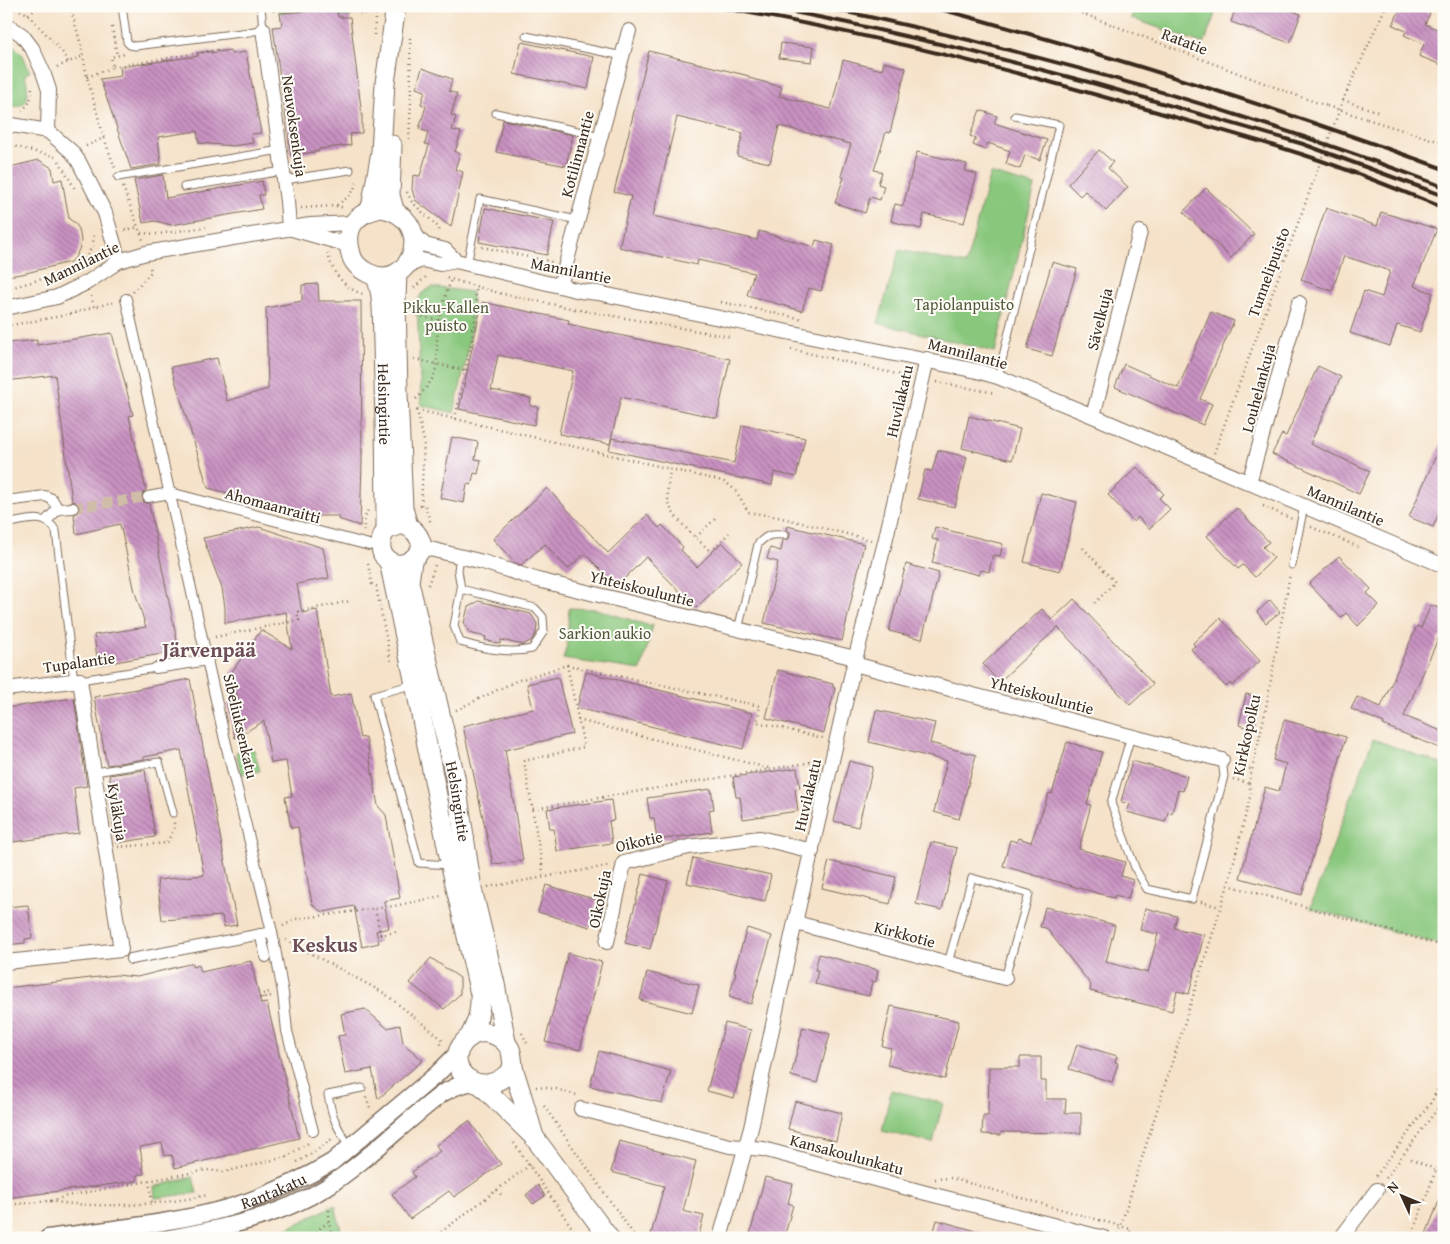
<svg xmlns="http://www.w3.org/2000/svg" width="1450" height="1244" font-family="'Gentium Book Plus',serif">
<style>
.green{fill:#89c77d;stroke:#62784e}
.building{fill:url(#building-back-hatch)}
.lines{fill:none;stroke-linecap:round;stroke-linejoin:round}
.pedestrian-tunnel{stroke:#d0bda7;stroke-width:10;stroke-dasharray:10 5;stroke-linecap:butt}
.service-casing{stroke:#7c6a5a;stroke-width:9}
.pedestrian-casing{stroke:#7c6a5a;stroke-width:12}
.minor-casing{stroke:#7c6a5a;stroke-width:16}
.tertiary-casing{stroke:#7c6a5a;stroke-width:19}
.secondary-casing{stroke:#7c6a5a;stroke-width:21}
.path{stroke:#7c6a5a;stroke-width:2.5;stroke-dasharray:1 4;stroke-linecap:butt}
.service{stroke:#fff;stroke-width:7}
.pedestrian{stroke:#fff;stroke-width:10}
.minor{stroke:#fff;stroke-width:14}
.tertiary{stroke:#fff;stroke-width:16}
.secondary{stroke:#fff;stroke-width:19}
.rail{stroke:#3b2a1e;stroke-width:4}
.path-bridge{stroke:#7c6a5a;stroke-width:2.5;stroke-dasharray:1 4;stroke-linecap:butt}
.labels{text-anchor:middle;dominant-baseline:central;stroke-width:4;stroke-linejoin:round;paint-order:stroke}
.street-label{font-size:16px;fill:#3b2a1e;stroke:#fdfcf7}
.park-label{font-size:16px;fill:#52593a;stroke:#fdfcf7}
.district-label{font-size:21px;font-weight:bold;fill:#6d4e57;stroke:#fdfcf7}
</style>
<defs>
<pattern id="building-back-hatch" width="6" height="6" patternUnits="userSpaceOnUse" patternTransform="scale(1.25)"><rect width="6" height="6" fill="#c992c2"/><path d="M-1 5l2 2M0 0l6 6M5-1l2 2" fill="none" stroke="#a4779d"/></pattern>
</defs>
<rect width="100%" height="100%" fill="#fdfcf7"/>
<filter id="ink" filterUnits="userSpaceOnUse"><feTurbulence type="fractalNoise" baseFrequency=".02" numOctaves="2"/><feDisplacementMap in="SourceGraphic" scale="10" xChannelSelector="R" yChannelSelector="G"/><feConvolveMatrix kernelMatrix="1 2 1 2 8 2 1 2 1" color-interpolation-filters="sRGB"/></filter>
<filter id="wash" filterUnits="userSpaceOnUse"><feTurbulence type="fractalNoise" baseFrequency=".0096" numOctaves="4" result="noise"/><feDisplacementMap in="SourceGraphic" scale="20" xChannelSelector="R" yChannelSelector="G"/><feGaussianBlur stdDeviation="1.12" result="paint"/><feColorMatrix in="noise" values="0 0 0 0 0 0 0 0 0 0 0 0 0 0 0 0 0 1.4 0 .05"/><feComposite in="paint" operator="in"/></filter>
<g filter="url(#wash)">
<rect width="100%" height="100%" fill="#f5e2c9"/>
<g class="green">
<path d="M274 6H362L350 17H338L337 9 280 13Z"/>
<path d="M1135 6H1201L1216 11 1204 44 1131 18Z"/>
<path d="M6 38 23 55 30 72 25 74C29 93 32 110 6 106Z"/>
<path d="M990 173 1035 186 995 352 878 323 899 250 966 264Z"/>
<path d="M432 287 472 292C475 333 463 373 454 413L421 405 417 302 422 293Z"/>
<path d="M569 608 596 609 650 626 653 625 641 670 563 659 567 645Z"/>
<path d="M1373 739 1444 765V946L1310 908Z"/>
<path d="M254 749 260 771 241 774 236 752Z"/>
<path d="M891 1090 943 1103 933 1143 882 1131Z"/>
<path d="M193 1177 197 1193 155 1198 154 1187Z"/>
<path d="M335 1205 343 1238H268Z"/>
</g>
<g id="blocks">
<g class="building">
<path d="M1236 6H1278L1301 14 1290 43 1231 22Z"/>
<path d="M1401 6H1415L1430 13 1425 24 1444 32V66L1419 56 1424 44 1404 35 1406 31 1393 25Z"/>
<path d="M337 9 338 17H350L362 116V133L350 134 351 145 319 149V151L291 156 273 27 282 26 280 13Z"/>
<path d="M521 42 594 57 588 89 514 74Z"/>
<path d="M781 43 814 47 812 62 779 58Z"/>
<path d="M230 50 231 54 246 52 261 133 251 134 253 143 233 146 199 143 197 131 158 137 161 164 131 169 100 79 121 76 120 67 198 56V53L211 51V53Z"/>
<path d="M649 51 749 76V78L782 87 779 96 831 109 843 60 882 70 884 62 906 68 890 133 886 132 874 170 882 172 878 184 884 186 880 200 870 197 865 213 835 203 844 177 841 176 851 144 779 126 770 163 737 156 743 133 677 117 653 216 757 240 759 231 814 247 816 240 834 245 821 291 809 288 802 311 747 295 754 273 698 260 697 265 619 247 631 196 614 192Z"/>
<path d="M422 68 452 79 449 91 457 94 451 115 456 117 452 130 461 132 455 152 460 154 455 169 463 172 451 227 415 200 412 189 413 175 420 176 429 145 425 144 428 132 419 129 426 106 421 104 425 91 416 88Z"/>
<path d="M980 110 997 116 994 123 1047 140 1040 160 1025 155 1020 169 1006 164 1010 151 988 143 985 150 973 145 976 138 970 136Z"/>
<path d="M503 120 573 135 566 166 496 152Z"/>
<path d="M1099 150 1113 162 1108 168 1128 187 1106 211 1085 191 1080 196 1068 184Z"/>
<path d="M917 152 967 164 965 171 977 174 964 223 924 214 921 229 891 221 895 204 903 206Z"/>
<path d="M39 160 52 168 54 181 62 179 69 219 75 223 79 229 81 240 80 247 75 258 70 262 22 274 6 276V168Z"/>
<path d="M163 175 166 198 262 181 264 195H259L262 209 171 225 155 221 143 223 134 180Z"/>
<path d="M1206 188 1254 234 1231 258 1183 212Z"/>
<path d="M485 208 554 222 547 255 479 242Z"/>
<path d="M1326 208 1377 226 1381 212 1437 229 1414 286 1433 293 1420 332 1397 325 1390 346 1350 333 1364 291 1382 297 1390 271 1344 256 1332 291 1301 280Z"/>
<path d="M1052 262 1077 269 1052 356 1027 349Z"/>
<path d="M318 284 319 301H361L362 462 360 526 338 519V516H316L208 488 171 367 217 358 227 401 268 389 266 308 302 301V285Z"/>
<path d="M482 302 569 320 568 324 730 359 717 418 621 397 610 444 559 434 573 371 498 355 491 390 531 398 530 406 538 407 534 425 459 409Z"/>
<path d="M1211 312 1234 321 1200 399 1212 404 1203 425 1115 387 1124 364 1178 388Z"/>
<path d="M112 333 133 415 129 416 146 490 142 494 141 499 145 503 149 504 179 651 98 665 94 635 146 627 135 592 120 524 76 534 74 515 79 511 80 507 76 502 72 501 55 375 6 381V343L37 340V345Z"/>
<path d="M1318 366 1341 377 1310 444 1370 471 1359 494 1272 454 1282 434 1286 436Z"/>
<path d="M969 416 1020 429 1012 460 962 448Z"/>
<path d="M742 425 805 438 796 477 774 472 772 485 609 450 612 438 734 463Z"/>
<path d="M452 437 478 442 475 459 481 460 478 474 474 473 471 485 467 484 464 503 440 498Z"/>
<path d="M1444 437V502L1433 527 1409 517Z"/>
<path d="M938 450 967 457 955 507 918 499 925 470 932 471Z"/>
<path d="M1137 467 1164 494 1159 498 1170 509 1149 529 1138 517 1134 522 1108 495Z"/>
<path d="M547 488 608 553 647 515 659 528 662 525 683 547 681 550 697 567 722 542 742 563 696 608 646 557 617 586 585 554 568 569 545 544 521 565 515 563 493 539Z"/>
<path d="M1041 493 1077 502 1060 571 1024 562Z"/>
<path d="M1237 508 1269 542 1263 547 1274 558 1255 577 1243 565 1238 569 1207 536Z"/>
<path d="M787 526 864 544 842 641 764 623 778 562 767 559 770 548 781 551 783 540H788L790 536V532L786 530Z"/>
<path d="M259 527 323 548 329 578 297 584 302 613 317 610 331 697 351 693 360 738 366 737 378 806 386 815 400 898 384 901 389 928 376 931 379 943 362 947 354 906 324 912 319 910 312 904 298 827 291 828 285 797 292 796 286 761 271 763 264 721 235 738 227 704 239 702 231 673 261 630 292 649 286 612 225 623V607L222 588 203 538Z"/>
<path d="M935 527 1003 544 1000 556 993 555 989 572 981 570 979 575 932 563 938 540 932 539Z"/>
<path d="M1339 556 1371 589 1367 593 1379 605 1358 626 1346 613 1341 618 1309 584Z"/>
<path d="M906 564 939 573 922 639 889 631Z"/>
<path d="M1074 599 1153 684 1130 705 1058 627 999 682 983 664 1042 609 1052 620Z"/>
<path d="M1270 600 1280 612 1266 623 1257 612Z"/>
<path d="M479 601 531 614 537 624 536 633 532 640 523 645 501 640 500 644 485 640 486 637 469 633 464 623 468 607Z"/>
<path d="M1431 605 1444 610V639L1439 637 1404 716 1444 732V750L1383 725 1384 723 1351 709 1357 697 1381 707 1417 626 1421 628Z"/>
<path d="M1220 618 1260 661 1232 686 1230 683 1226 687 1191 649 1195 646 1193 643Z"/>
<path d="M778 670 833 684V687L835 688 824 733 766 718Z"/>
<path d="M586 672 752 713 743 749 577 708Z"/>
<path d="M558 677 572 734 505 750 523 861 493 864 463 726 533 709 527 684Z"/>
<path d="M190 679 237 925 224 927 222 916 162 920 157 880 204 875 181 750 144 757V759L107 765 94 697Z"/>
<path d="M1246 694 1261 698 1254 729 1239 725Z"/>
<path d="M74 698 87 786 74 788 79 833 13 842 6 784V708Z"/>
<path d="M876 710 935 723 930 743 976 755 959 819 934 812 947 761 869 742Z"/>
<path d="M1284 720 1346 737 1302 895 1240 878 1265 787 1279 791 1286 764 1273 760Z"/>
<path d="M1067 742 1102 752 1087 804 1091 805 1079 849 1125 862 1121 876 1133 880 1128 899 1115 895 1114 898 1003 866 1010 840 1017 842 1018 838 1031 842 1049 793 1052 794Z"/>
<path d="M849 761 873 767 858 827 834 821Z"/>
<path d="M1132 761 1187 776 1183 791 1178 790 1172 813 1168 812 1165 822 1127 812 1130 804 1121 802Z"/>
<path d="M797 768 800 788 795 789 798 811 743 819 740 797H736L733 777Z"/>
<path d="M145 770 155 837 116 843 107 784H111L109 775Z"/>
<path d="M711 789 714 809 709 810 712 832 657 840 654 818H650L647 798Z"/>
<path d="M611 800 614 820 609 821 612 843 557 851 554 829H550L547 809Z"/>
<path d="M931 842 957 848 942 910 916 904Z"/>
<path d="M693 858 771 875 765 901 687 883Z"/>
<path d="M829 861 896 877 890 904 822 888Z"/>
<path d="M643 874 668 881 650 949 625 943Z"/>
<path d="M546 885 597 900 590 927 538 912Z"/>
<path d="M28 905 32 938 25 939V943L6 945V907Z"/>
<path d="M1045 907 1115 925 1106 962 1148 973 1158 934 1140 930 1145 908 1177 916 1174 928 1204 935 1189 994 1177 991 1172 1011 1090 991 1091 985 1046 928 1040 927Z"/>
<path d="M747 928 772 936 751 1004 729 997 736 972H734Z"/>
<path d="M568 953 602 962 580 1050 545 1042Z"/>
<path d="M819 954 878 970 876 982 872 981 869 996 815 984 818 970H815Z"/>
<path d="M431 958 460 978V994L444 1009 410 983Z"/>
<path d="M251 961 261 1004 267 1003 299 1138 175 1168 172 1155 165 1156 162 1143 140 1147 144 1174 137 1175V1181L6 1198V988L116 975 137 977 193 963V967L199 965 201 972Z"/>
<path d="M647 972 699 985 692 1013 640 1000Z"/>
<path d="M891 1006 959 1021 945 1079 887 1065 891 1048 882 1046Z"/>
<path d="M365 1009 387 1028 400 1025 403 1043 423 1060 378 1099 372 1069 345 1074 338 1036 345 1035 341 1014Z"/>
<path d="M725 1023 751 1030 734 1098 707 1091Z"/>
<path d="M803 1027 830 1034 817 1083 791 1076Z"/>
<path d="M1077 1044 1117 1056 1115 1062 1118 1063 1112 1082 1069 1069Z"/>
<path d="M599 1051 671 1071 662 1103 590 1086Z"/>
<path d="M1020 1057H1041V1081H1046V1099H1066L1065 1113H1081V1133L1001 1132V1135L982 1134 983 1116H988L989 1067H1020Z"/>
<path d="M795 1101 842 1113 836 1141 788 1129Z"/>
<path d="M469 1121 501 1164 454 1197 449 1191 410 1219 392 1194 415 1177 412 1172 440 1151 436 1145Z"/>
<path d="M619 1141 696 1161 683 1211 704 1216 698 1238H650L664 1186 611 1172Z"/>
<path d="M765 1177 793 1184 788 1203 793 1205 784 1238H749Z"/>
<path d="M538 1185 545 1196 533 1204 526 1195Z"/>
<path d="M1443 1191 1444 1238H1434L1426 1234Z"/>
<path d="M937 1220 987 1234V1238H932Z"/>
</g>
</g>
</g>
<g filter="url(#ink)">
<use href="#blocks" fill-opacity="0" stroke="#7c6a5a" stroke-width="1"/>
<g class="lines">
<path class="pedestrian-tunnel" d="M73 508 148 497"/>
<defs>
<g id="service">
<path d="M122 6 127 42 130 45 135 46 249 32 263 29 261 6"/>
<path d="M526 36 623 56"/>
<path d="M496 113 600 136"/>
<path d="M118 177 280 150"/>
<path d="M285 180 350 170"/>
<path d="M184 187 283 171"/>
<path d="M467 265 480 199 577 220"/>
<path d="M998 377 1059 125 1015 116"/>
<path d="M6 524C24 521 46 512 56 531L74 681"/>
<path d="M460 557 458 570 461 589 454 626 460 642C483 649 508 654 532 649L544 631 543 617 535 608 461 589"/>
<path d="M1292 565 1304 506"/>
<path d="M738 630 758 544C767 534 772 534 785 535"/>
<path d="M80 680 156 668"/>
<path d="M415 684 374 695 419 863 449 865"/>
<path d="M1131 736 1111 803 1136 870 1147 889 1192 899 1224 776 1222 760"/>
<path d="M95 772 159 762 173 813"/>
<path d="M948 963 972 878 1029 894 1005 978"/>
<path d="M350 1147C337 1128 332 1117 328 1095L362 1088"/>
</g>
<g id="pedestrian">
<path d="M126 299 225 740 272 932 283 993 287 1031 313 1131"/>
<path d="M148 497 170 493 369 545"/>
<path d="M6 501 45 496 52 499 58 509"/>
<path d="M47 520 58 509 73 508"/>
<path d="M156 668 208 660"/>
<path d="M260 934 266 957"/>
<path d="M131 959 272 932"/>
</g>
<g id="minor">
<path d="M6 24 22 35 32 48 43 72 49 90 48 131"/>
<path d="M263 29 287 201 289 228"/>
<path d="M6 124 48 131 72 152 79 162 105 213 119 261"/>
<path d="M292 229 348 245"/>
<path d="M412 232 425 245 445 250 456 261"/>
<path d="M407 266 422 260 440 264 456 261 580 291 598 293 977 371 998 377 1093 416 1444 566"/>
<path d="M560 286 629 31"/>
<path d="M6 308 57 297 88 282 119 261 146 253 310 225 352 223"/>
<path d="M1093 416 1140 232"/>
<path d="M1249 483 1299 303"/>
<path d="M422 547 483 562 538 580 855 658"/>
<path d="M854 664 1222 760"/>
<path d="M6 689 80 680 121 950 6 962"/>
<path d="M796 923 1005 978"/>
<path d="M607 942 624 863 689 847 760 838 812 851"/>
<path d="M581 1109 730 1146 763 1149 926 1193 1104 1238"/>
<path d="M720 1238 751 1128 791 940 854 664 885 542 927 359"/>
<path d="M1341 1238 1377 1190"/>
</g>
<g id="tertiary">
<path id="s1" d="M48 1238C108 1229 173 1224 231 1207 266 1196 300 1181 332 1162L437 1074 458 1053"/>
<path d="M170 1238C223 1228 278 1217 325 1188 367 1161 403 1123 443 1093L455 1087 471 1082"/>
</g>
<g id="secondary">
<path d="M392 145 390 195 394 210"/>
<path d="M381 208C439 218 411 295 368 273 360 269 353 263 351 254 343 227 356 213 381 208Z"/>
<path d="M370 210 372 203 381 152 385 83 396 6"/>
<path d="M397 273 396 298 398 394 403 508 408 526"/>
<path id="s2" d="M376 277C384 296 382 322 383 342 385 404 386 467 386 530"/>
<path d="M402 524C413 527 420 535 422 547 405 581 367 559 386 530Z"/>
<path d="M389 561 415 684 451 866 480 994C481 1012 477 1023 469 1038"/>
<path id="s3" d="M412 561 409 582 455 777 472 889 495 984 506 1042"/>
<path d="M513 1068C483 1106 439 1068 465 1041 478 1027 501 1032 510 1049 513 1056 512 1064 514 1071 521 1093 528 1115 534 1137"/>
<path d="M481 1085 534 1137 609 1238"/>
</g>
</defs>
<use href="#service" class="service-casing"/>
<use href="#pedestrian" class="pedestrian-casing"/>
<use href="#minor" class="minor-casing"/>
<use href="#tertiary" class="tertiary-casing"/>
<use href="#secondary" class="secondary-casing"/>
<g class="path">
<path d="M11 6 28 14 63 53 68 62"/>
<path d="M70 6 81 45 87 77 104 138"/>
<path d="M347 6 357 13 374 14"/>
<path d="M1063 6 1298 96 1327 106"/>
<path d="M273 11 285 6"/>
<path d="M28 14 39 8 65 10 110 7"/>
<path d="M112 27 117 56"/>
<path d="M374 35 376 6"/>
<path d="M57 67 83 56"/>
<path d="M113 67 217 50 216 46"/>
<path d="M87 77 113 67 111 57 125 54"/>
<path d="M1343 100 1379 112"/>
<path d="M22 111 30 102 32 88"/>
<path d="M1367 119 1444 143"/>
<path d="M409 139 411 102 410 35"/>
<path d="M6 144 55 157"/>
<path d="M86 146 104 138 115 168"/>
<path d="M59 161 75 189"/>
<path d="M123 187 143 240"/>
<path d="M407 192 412 202 439 228V233"/>
<path d="M337 205 351 195 357 182"/>
<path d="M301 208 336 206 345 208"/>
<path d="M125 230 139 227"/>
<path d="M141 233 158 234 206 227"/>
<path d="M482 247 552 262"/>
<path d="M328 253C331 271 345 290 364 294"/>
<path d="M84 269 83 263 93 245 94 232"/>
<path d="M447 278 499 293 575 309"/>
<path d="M414 288 428 275"/>
<path d="M6 289C32 282 59 275 83 263"/>
<path d="M133 292 151 272 150 267"/>
<path d="M91 296 94 307 114 302"/>
<path d="M721 302 803 319"/>
<path d="M575 309 731 337"/>
<path d="M413 314 476 330"/>
<path d="M6 326 67 315 94 307"/>
<path d="M791 349 909 377"/>
<path d="M414 359 464 370"/>
<path d="M937 382 995 393"/>
<path d="M416 399C445 370 434 363 438 328 441 311 446 295 451 279"/>
<path d="M417 410 722 481C736 487 741 499 748 512L778 517 871 540"/>
<path d="M417 410 424 441 421 506"/>
<path d="M455 419 474 329C476 314 474 301 477 286"/>
<path d="M1214 453 1343 100 1386 6"/>
<path d="M670 469C669 480 666 493 669 504 674 520 699 540 711 552L729 533"/>
<path d="M420 506H425L431 524"/>
<path d="M1263 506 1292 519"/>
<path d="M1311 527 1359 547"/>
<path d="M363 531 365 517 368 510"/>
<path d="M696 537 715 519"/>
<path d="M1083 548 1115 582 1095 603"/>
<path d="M368 564 372 584 378 587"/>
<path d="M428 585 435 565"/>
<path d="M377 591 391 662"/>
<path d="M215 637 299 620 297 612 350 601"/>
<path d="M567 665 760 706 757 722 823 738"/>
<path d="M456 710 516 681 567 665 584 747 524 761 544 877"/>
<path d="M578 720 768 768"/>
<path d="M1235 764 1253 770"/>
<path d="M1233 779 1249 783"/>
<path d="M533 809 818 761"/>
<path d="M118 847 167 843 174 829V822"/>
<path d="M1228 885 1444 946"/>
<path d="M488 887 608 866"/>
<path d="M1201 902 1220 907"/>
<path d="M375 909 382 943"/>
<path d="M283 926 296 919 394 906 441 896"/>
<path d="M380 935 399 931"/>
<path d="M286 940 384 993 442 1039 440 1048"/>
<path d="M260 998 271 996"/>
<path d="M263 998 262 994 270 992"/>
<path d="M522 1033 527 1043"/>
<path d="M536 1087 556 1089 577 1095"/>
<path d="M366 1097 371 1110"/>
<path d="M544 1106 636 1238"/>
<path d="M514 1143 579 1238"/>
<path d="M1411 1159 1444 1173"/>
<path d="M297 1162 313 1153 332 1139"/>
<path d="M1376 1176 1432 1101 1444 1076"/>
<path d="M1386 1178 1441 1104 1444 1097"/>
<path d="M935 1179 951 1178 1120 1226 1131 1229 1129 1236 1139 1238"/>
<path d="M149 1181 152 1203"/>
<path d="M497 1190 503 1197"/>
<path d="M50 1201C96 1209 163 1205 208 1195"/>
<path d="M6 1205 50 1201 67 1196 207 1170 224 1172 286 1157 310 1142"/>
<path d="M329 1205V1221L332 1238"/>
<path d="M1118 1234 1228 885 1251 793 1249 783 1265 713 1290 574"/>
<path d="M308 1238 328 1222"/>
<path d="M433 1238 530 1165"/>
<path d="M1411 1238 1436 1170"/>
</g>
<use href="#service" class="service"/>
<use href="#pedestrian" class="pedestrian"/>
<use href="#minor" class="minor"/>
<use href="#tertiary" class="tertiary"/>
<use href="#secondary" class="secondary"/>
<g class="rail">
<path d="M711 6C853 30 994 65 1132 105 1188 121 1245 136 1301 154 1349 169 1396 189 1444 208"/>
<path d="M764 6 848 23 970 51 1096 84 1303 144 1444 196"/>
<path d="M818 6C1031 50 1241 110 1444 187"/>
<path d="M929 6C1103 53 1275 107 1444 169"/>
</g>
<path class="path-bridge" d="M1327 106 1367 119"/>
</g>
</g>
<g class="labels">
<g class="street-label">
<text transform="translate(1185 41) rotate(21)">Ratatie</text>
<text transform="translate(295 126) rotate(82)">Neuvoksenkuja</text>
<text transform="translate(577 154) rotate(-75)">Kotilinnantie</text>
<text transform="translate(81 263) rotate(-26)">Mannilantie</text>
<text transform="translate(571 270) rotate(11)">Mannilantie</text>
<text transform="translate(1268 272) rotate(-70)">Tunnelipuisto</text>
<text transform="translate(1099 319) rotate(-76)">Sävelkuja</text>
<text transform="translate(968 353) rotate(15)">Mannilantie</text>
<text transform="translate(1258 388) rotate(-75)">Louhelankuja</text>
<text transform="translate(899 401) rotate(-77)">Huvilakatu</text>
<text stroke="none"><textPath href="#s2" startOffset="128">Helsingintie</textPath></text>
<text transform="translate(273 505) rotate(15)">Ahomaanraitti</text>
<text transform="translate(1346 505) rotate(23)">Mannilantie</text>
<text transform="translate(642 588) rotate(14)">Yhteiskouluntie</text>
<text transform="translate(79 662) rotate(-8)">Tupalantie</text>
<text transform="translate(1042 695) rotate(15)">Yhteiskouluntie</text>
<text transform="translate(241 726) rotate(77)">Sibeliuksenkatu</text>
<text transform="translate(1246 735) rotate(-78)">Kirkkopolku</text>
<text transform="translate(807 795) rotate(-77)">Huvilakatu</text>
<text stroke="none"><textPath href="#s3" startOffset="246">Helsingintie</textPath></text>
<text transform="translate(118 812) rotate(81)">Kyläkuja</text>
<text transform="translate(639 841) rotate(-13)">Oikotie</text>
<text transform="translate(599 899) rotate(-78)">Oikokuja</text>
<text transform="translate(905 934) rotate(15)">Kirkkotie</text>
<text transform="translate(847 1154) rotate(15)">Kansakoulunkatu</text>
<text stroke="none"><textPath href="#s1" startOffset="231">Rantakatu</textPath></text>
</g>
<g class="park-label">
<text x="964" y="304">Tapiolanpuisto</text>
<text x="446" y="307">Pikku-Kallen<tspan x="446" dy="18">puisto</tspan></text>
<text x="605" y="633">Sarkion aukio</text>
</g>
<g class="district-label">
<text x="209" y="649">Järvenpää</text>
<text x="325" y="944">Keskus</text>
</g>
</g>
<rect width="1450" height="1244" fill="none" stroke="#fdfcf7" stroke-width="25"/>
<g transform="translate(1402 1196) rotate(314)" stroke="#fdfcf7" stroke-width="4" paint-order="stroke">
<path d="M0-4L9 19L0 12L-9 19Z" fill="#3b2a1e"/>
<text y="-8" font-size="14" font-weight="bold" text-anchor="middle" fill="#3b2a1e">N</text>
</g>
</svg>
